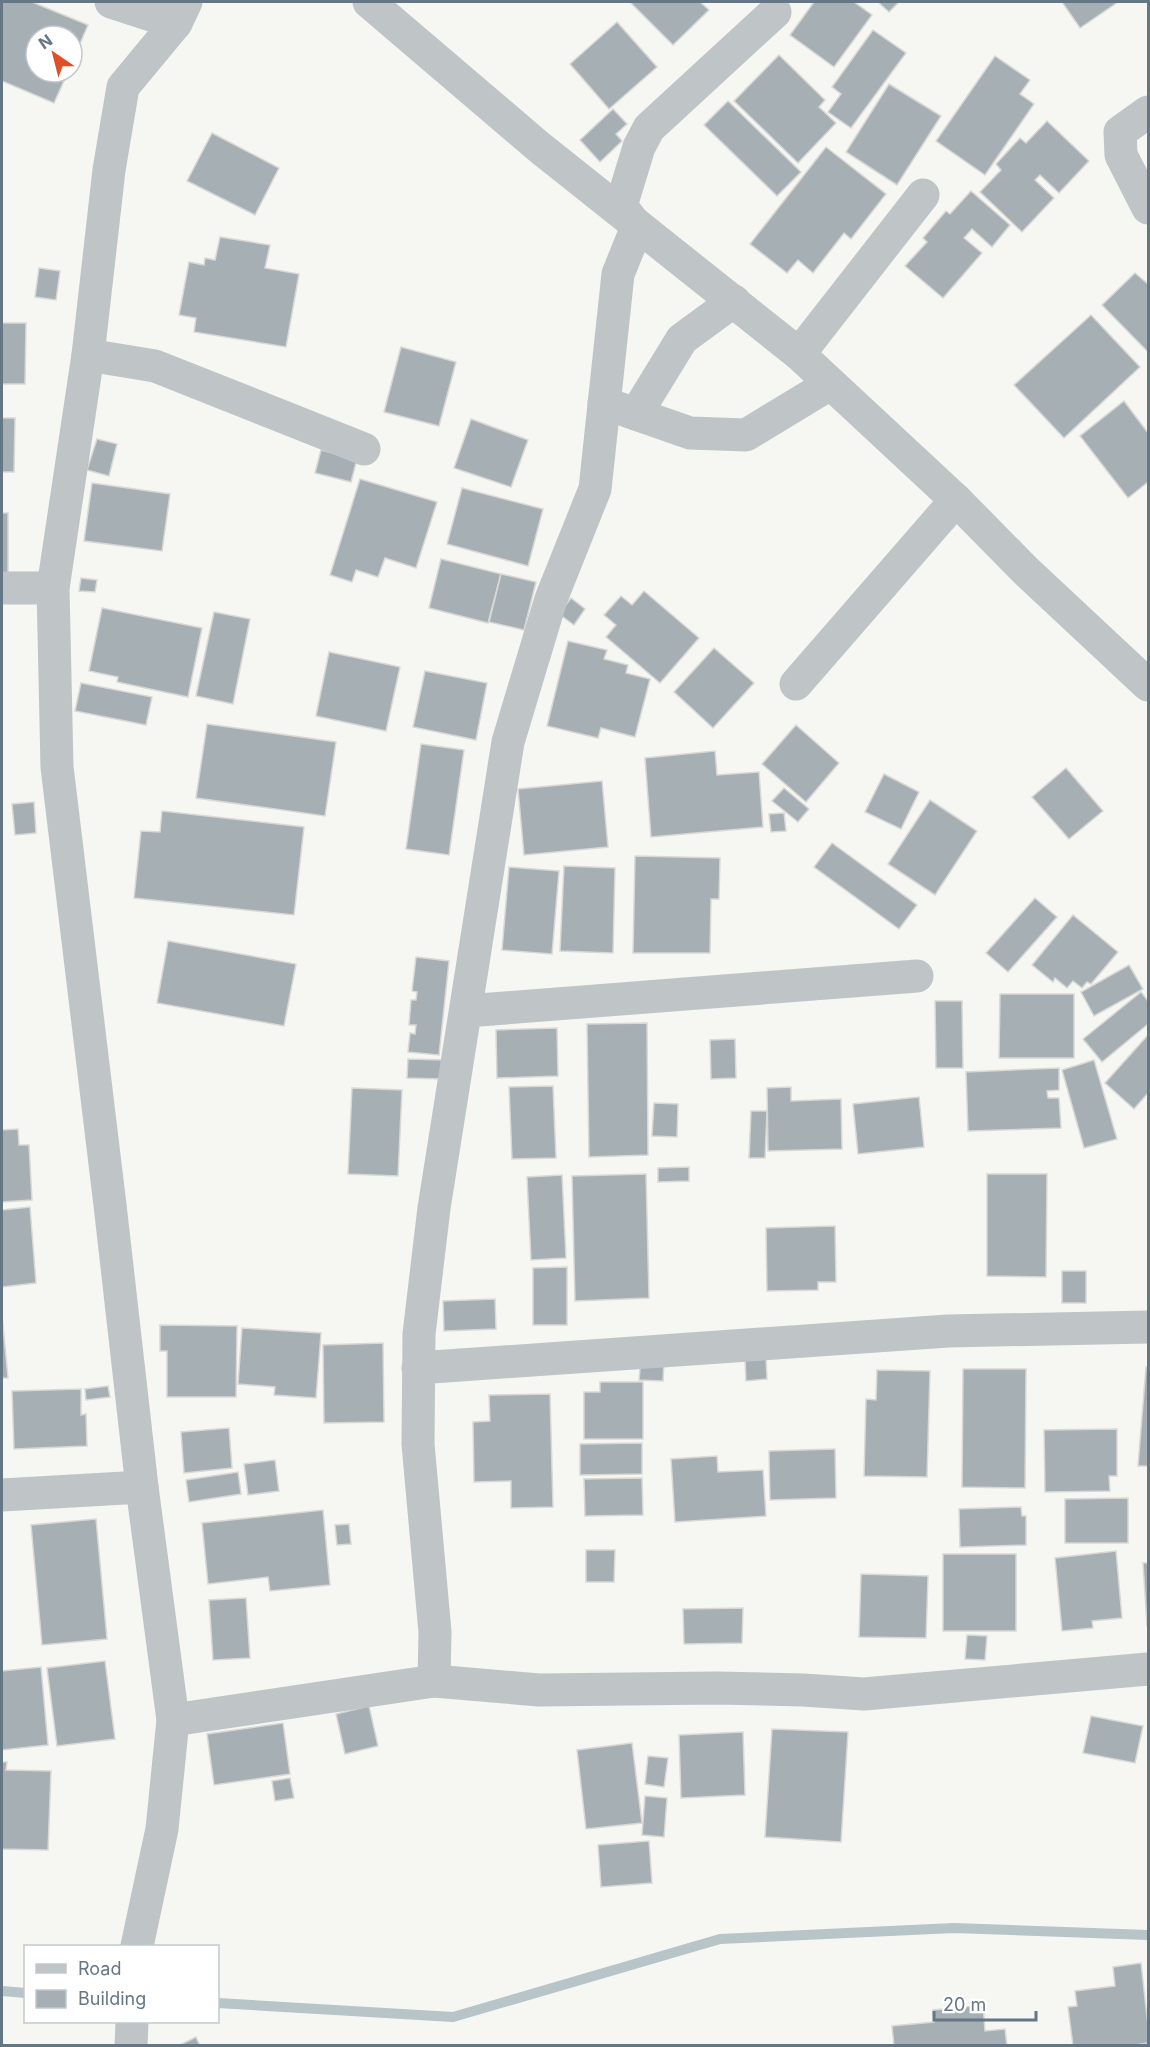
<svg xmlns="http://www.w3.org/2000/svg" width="1150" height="2047" font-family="Inter,sans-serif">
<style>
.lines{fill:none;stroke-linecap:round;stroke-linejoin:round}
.stream{stroke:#b7c4c8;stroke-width:10}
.building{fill:#a6afb4;stroke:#d8d8d5;stroke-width:1.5}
.street{stroke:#bfc4c7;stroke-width:33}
</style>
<rect width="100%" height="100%" fill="#f6f6f3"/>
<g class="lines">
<g class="stream">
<path d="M2 1991 26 1993"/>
<path d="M218 2003 453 2017 720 1939 954 1928 1148 1935"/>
</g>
</g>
<g class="building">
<path d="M2 2H32L88 25 72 62V36H36V72H68L54 103 2 81Z"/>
<path d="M630 2H700L709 10 673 45Z"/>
<path d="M814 2H854L872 15 834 67 790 35Z"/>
<path d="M878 2H899L889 12Z"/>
<path d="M1062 2H1118L1080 28Z"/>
<path d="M617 22 657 67 609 109 570 64Z"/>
<path d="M873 30 906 53 851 128 828 112 841 94 832 87Z"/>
<path d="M779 55 825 100 819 107 836 123 798 163 734 101Z"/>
<path d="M995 56 1030 80 1020 94 1034 104 985 175 936 141Z"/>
<path d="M889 84 941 116 897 185 846 152Z"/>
<path d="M728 101 801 172 777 196 704 125Z"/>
<path d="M613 109 627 124 616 134 622 141 600 162 580 140Z"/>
<path d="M1047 121 1089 161 1059 193 1040 175 1035 180 1054 198 1022 232 980 192 1001 170 996 164 1020 138 1026 143Z"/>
<path d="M212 133 279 168 255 215 187 181Z"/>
<path d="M826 147 886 194 851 239 844 233 813 273 798 260 787 273 750 244Z"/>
<path d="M971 191 1010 225 992 247 972 229 964 238 982 253 943 298 905 266 927 242 923 238 946 211 950 214Z"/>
<path d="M220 237 270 245 265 268 299 274 286 347 194 332 196 318 179 315 189 262 204 265 205 258 215 260Z"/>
<path d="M39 268 60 271 56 300 35 297Z"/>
<path d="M1135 273 1148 284V352L1102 305Z"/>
<path d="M1091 315 1140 367 1064 438 1014 385Z"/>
<path d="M2 323H26L25 384H2Z"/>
<path d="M401 347 456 362 439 426 384 412Z"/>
<path d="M1124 401 1148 433V482L1128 498 1080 436Z"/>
<path d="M2 418H15L14 472H2Z"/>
<path d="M471 419 528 440 511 487 454 468Z"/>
<path d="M97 439 117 444 109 476 87 470Z"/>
<path d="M321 450 357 459 351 482 315 473Z"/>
<path d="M360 479 437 502 416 568 385 558 378 577 356 570 352 582 330 575Z"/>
<path d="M92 483 170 494 162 551 84 541Z"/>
<path d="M462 488 543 509 528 566 447 544Z"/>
<rect x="2" y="513" width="6" height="62"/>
<path d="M441 559 501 574 488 623 429 608Z"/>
<path d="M501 574 536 582 524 630 489 622Z"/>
<path d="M81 578 97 580 95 592 79 591Z"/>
<path d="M644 591 699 638 660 683 606 637 616 625 604 615 621 596 632 605Z"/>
<path d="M571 598 585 609 574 625 559 614Z"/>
<path d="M102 608 202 628 188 697 117 682 118 677 89 671Z"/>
<path d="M214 612 250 619 233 704 196 696Z"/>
<path d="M568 641 607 650 604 659 628 665 626 673 650 679 635 737 601 728 598 738 547 726Z"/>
<path d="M714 648 754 683 713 728 674 692Z"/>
<path d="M329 652 400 667 386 731 316 716Z"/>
<path d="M425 671 487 683 476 740 413 727Z"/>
<path d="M81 683 152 697 146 725 75 711Z"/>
<path d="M207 724 336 742 325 816 196 798Z"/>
<path d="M796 725 839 763 806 802 762 764Z"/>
<path d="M421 744 464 750 449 855 406 849Z"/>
<path d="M715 751 717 775 759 772 763 827 651 837 645 758Z"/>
<path d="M1066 768 1103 811 1069 839 1032 797Z"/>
<path d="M884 774 919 792 901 829 865 812Z"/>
<path d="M602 781 608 847 524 855 518 789Z"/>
<path d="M784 788 809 809 798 822 772 801Z"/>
<path d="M930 800 977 831 935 895 888 864Z"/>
<path d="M34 802 36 833 15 835 12 804Z"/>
<path d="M162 811 304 827 294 915 134 898 141 831 160 832Z"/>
<path d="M784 813 786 831 771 832 769 814Z"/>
<path d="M832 843 917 905 899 929 814 867Z"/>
<path d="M635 856 720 858 719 899H711L710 953H633Z"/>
<path d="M564 866 615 868 613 953 560 951Z"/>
<path d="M509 867 559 871 552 954 502 950Z"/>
<path d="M1035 898 1057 917 1008 972 986 953Z"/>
<path d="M1073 915 1118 952 1091 984 1087 982 1082 988 1073 981 1067 988 1055 978 1053 982 1032 965Z"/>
<path d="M168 941 296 964 284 1026 157 1003Z"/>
<path d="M416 957 449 961 439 1055 408 1052 410 1033 415 1034 416 1025H409L411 1000H416L417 992 412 991Z"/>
<path d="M1129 965 1143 989 1094 1016 1081 992Z"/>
<path d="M1141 992 1148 1001V1024L1102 1062 1083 1039Z"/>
<path d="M1000 994H1074V1058H999Z"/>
<path d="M935 1001H962L963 1068H936Z"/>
<path d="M647 1023 648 1155 589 1157 587 1024Z"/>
<path d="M557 1028 558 1076 497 1078 496 1030Z"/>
<path d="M1148 1035V1093L1134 1109 1105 1083Z"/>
<path d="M735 1039 736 1078 711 1079 710 1040Z"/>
<path d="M408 1059 443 1060 441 1079 407 1078Z"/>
<path d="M1094 1060 1117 1139 1084 1148 1062 1070Z"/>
<path d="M1059 1068V1090L1047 1091 1048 1098H1059L1061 1128 968 1131 966 1072Z"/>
<path d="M553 1086 556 1158 512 1159 509 1087Z"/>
<path d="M791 1087V1101L841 1099 842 1149 768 1151 767 1088Z"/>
<path d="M352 1088 402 1090 398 1176 348 1174Z"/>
<path d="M919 1097 924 1147 858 1154 853 1104Z"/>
<path d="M654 1103 678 1104 677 1137 652 1136Z"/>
<path d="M751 1111H767L765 1158H749Z"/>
<path d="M18 1129 19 1145H29L32 1200 2 1202V1130Z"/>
<path d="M689 1167V1181L658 1182V1168Z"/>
<path d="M646 1174 649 1298 575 1301 572 1176Z"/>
<path d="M987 1174H1047L1046 1277 987 1276Z"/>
<path d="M562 1175 566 1258 531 1260 527 1177Z"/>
<path d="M30 1207 36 1283 2 1287V1210Z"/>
<path d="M835 1226 836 1282H818V1290L767 1291 766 1228Z"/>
<path d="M567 1267V1325H533V1268Z"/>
<rect x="1062" y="1271" width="24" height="32"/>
<path d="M495 1299 496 1329 444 1331 443 1301Z"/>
<path d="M2 1315 8 1378H2Z"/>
<path d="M160 1325 237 1326 236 1397H167V1351H160Z"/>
<path d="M242 1328 321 1333 316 1398 274 1395 275 1387 238 1384Z"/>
<path d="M383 1343 384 1422 324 1423 323 1345Z"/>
<path d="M766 1358 767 1379 746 1381 745 1359Z"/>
<path d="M641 1359 664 1361 663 1381 639 1380Z"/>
<path d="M1146 1367H1148V1466H1138Z"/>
<path d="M963 1369H1026L1025 1488 962 1487Z"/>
<path d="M877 1370 930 1371 927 1477 864 1476 866 1399 876 1400Z"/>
<path d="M600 1382H643V1439H584V1392H600Z"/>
<path d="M108 1386 110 1397 86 1400 85 1389Z"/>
<path d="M81 1389V1415L86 1414 87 1446 14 1449 12 1391Z"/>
<path d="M550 1394 553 1507 511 1508V1481L474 1482 473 1422 490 1421 489 1395Z"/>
<path d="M229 1428 232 1468 184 1473 181 1432Z"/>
<path d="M1117 1429V1476H1109L1110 1491 1045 1492 1044 1430Z"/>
<path d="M642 1443V1474L580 1475V1444Z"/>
<path d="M835 1449 836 1498 770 1500 769 1451Z"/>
<path d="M717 1456 718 1472 763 1470 766 1516 675 1522 671 1459Z"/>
<path d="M275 1460 279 1491 248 1495 244 1464Z"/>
<path d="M238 1472 241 1494 189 1502 186 1480Z"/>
<path d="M642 1478 643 1515 585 1516 584 1479Z"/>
<path d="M1128 1498V1543H1065V1499Z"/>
<path d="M1021 1507 1022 1516H1026V1545L960 1547 959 1509Z"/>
<path d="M323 1510 330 1585 270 1591 268 1577 208 1584 202 1523Z"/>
<path d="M96 1519 107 1639 42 1645 31 1525Z"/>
<path d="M349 1524 351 1544 337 1545 335 1525Z"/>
<path d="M586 1550H615L614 1582H586Z"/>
<path d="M1116 1551 1122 1618 1092 1621 1093 1628 1062 1631 1055 1558Z"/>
<rect x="943" y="1554" width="73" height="77"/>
<path d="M1143 1563H1148V1626H1147Z"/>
<path d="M861 1574 928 1576 926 1638 859 1637Z"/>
<path d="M246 1598 250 1658 213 1660 209 1600Z"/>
<path d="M743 1608 742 1643 684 1644 683 1609Z"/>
<path d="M967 1635 987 1636 985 1660 965 1659Z"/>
<path d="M105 1661 115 1739 57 1746 47 1668Z"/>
<path d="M41 1667 48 1745 2 1750V1671Z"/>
<path d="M369 1706 378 1746 345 1754 336 1714Z"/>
<path d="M1091 1716 1143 1726 1135 1763 1083 1753Z"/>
<path d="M283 1723 290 1774 214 1785 207 1734Z"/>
<path d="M772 1729 848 1732 841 1842 765 1837Z"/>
<path d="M743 1732 745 1795 681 1798 679 1735Z"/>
<path d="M632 1743 642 1823 586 1829 577 1750Z"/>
<path d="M648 1756 668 1758 664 1787 645 1784Z"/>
<path d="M2 1762H7L6 1770 51 1771 48 1850 2 1849Z"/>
<path d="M290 1778 294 1798 275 1801 272 1781Z"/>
<path d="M645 1796 667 1798 664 1837 642 1835Z"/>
<path d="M649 1841 652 1883 601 1887 598 1845Z"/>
<path d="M1141 1963 1148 2026V2043L1129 2046H1073L1068 2007 1077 2006 1075 1991 1115 1986 1113 1967Z"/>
<path d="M983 2005 985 2031 1005 2029 1007 2046H894L892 2026 934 2022 933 2010Z"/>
<path d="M196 2037 200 2046H178Z"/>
</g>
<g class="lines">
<g class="street">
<path d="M111 2 176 23"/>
<path d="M369 2 539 147 799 354 956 500 1025 570 1148 685"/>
<path d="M1148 112 1120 132 1121 155 1148 208"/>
<path d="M799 354 923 195"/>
<path d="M88 355 155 366 364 449"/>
<path d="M604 403 690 433 746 435 830 384"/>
<path d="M636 414 682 339 734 301"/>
<path d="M2 588H53"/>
<path d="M796 684 956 500"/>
<path d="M466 1011 917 976"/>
<path d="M418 1368 948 1331 1148 1327"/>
<path d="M2 1495 142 1487"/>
<path d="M434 1681 435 1632 418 1444 419 1334 434 1208 508 742 551 599 595 489 618 274 637 227 621 206 639 147 649 128 775 12"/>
<path d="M173 1720 434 1681 539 1690 717 1688 803 1690 864 1694 1148 1669"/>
<path d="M137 1946 162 1829 173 1720 142 1487 110 1205 57 767 53 588 88 355 109 170 123 87 176 23 186 2"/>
<path d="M131 2046 132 2022"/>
</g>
</g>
<rect width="1150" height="2047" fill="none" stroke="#657784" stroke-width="6"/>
<rect x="24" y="1945" width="195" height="78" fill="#ffffff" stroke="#c1c9ce" stroke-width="1.5"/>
<rect x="36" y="1964" width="30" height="9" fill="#bfc4c7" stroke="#c1c9ce" stroke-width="1.5"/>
<text x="78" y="1975" font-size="18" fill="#657784">Road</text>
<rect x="36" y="1990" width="30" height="18" fill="#a6afb4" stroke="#c1c9ce" stroke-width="1.5"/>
<text x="78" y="2005" font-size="18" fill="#657784">Building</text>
<g transform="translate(54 54) rotate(325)"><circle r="28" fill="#ffffff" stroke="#c1c9ce" stroke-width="1.5"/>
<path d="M0-4.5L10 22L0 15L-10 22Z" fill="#e14f28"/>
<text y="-9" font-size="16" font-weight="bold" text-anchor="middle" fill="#657784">N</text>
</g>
<path d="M934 2011v9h102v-9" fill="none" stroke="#657784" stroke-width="3"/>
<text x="943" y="2011" font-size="18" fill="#657784" stroke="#ffffff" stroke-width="4.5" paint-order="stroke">20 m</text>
</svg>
